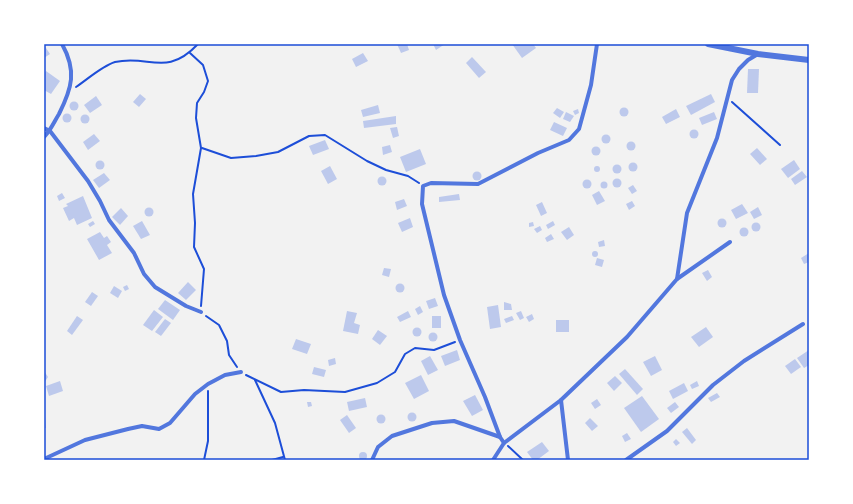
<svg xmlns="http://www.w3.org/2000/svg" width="853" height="504" font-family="'Public Sans',sans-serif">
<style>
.building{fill:#bdc9ec}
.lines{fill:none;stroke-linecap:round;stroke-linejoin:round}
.path{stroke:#1d4ed8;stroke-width:2}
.minor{stroke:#5277de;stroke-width:4}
.tertiary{stroke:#5277de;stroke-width:6}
.neatline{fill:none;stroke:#1d4ed8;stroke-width:1.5}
</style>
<rect width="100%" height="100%" fill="#f2f2f2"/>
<g class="building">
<path d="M397 44H407L409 50 401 53Z"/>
<path d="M433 44H445L436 50Z"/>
<path d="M512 44H533L536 48 522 58Z"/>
<path d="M44 45 50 54 44 58Z"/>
<path d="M363 53 368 61 356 67 352 59Z"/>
<path d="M472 57 486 72 479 78 466 63Z"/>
<path d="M748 69H759L758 93H747Z"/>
<path d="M46 71 60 81 51 94 44 90V74Z"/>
<path d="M140 94 146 99 139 107 133 102Z"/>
<path d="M711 94 715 102 691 115 686 106Z"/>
<path d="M96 96 102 105 90 113 84 105Z"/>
<circle cx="74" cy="106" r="4.5"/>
<path d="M378 105 380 113 363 117 361 110Z"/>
<circle cx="624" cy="112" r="4.5"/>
<path d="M557 108 564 112 560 118 553 113Z"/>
<path d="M578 109 579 113 575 115 573 111Z"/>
<path d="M676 109 680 117 666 124 662 117Z"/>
<path d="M566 112 574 116 570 122 563 119Z"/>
<path d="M714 112 717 119 702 125 699 118Z"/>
<circle cx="67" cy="118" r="4.5"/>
<circle cx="85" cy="119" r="4.5"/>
<path d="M396 116V124L364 128 363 121Z"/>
<path d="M554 122 567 128 563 136 550 130Z"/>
<path d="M397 127 399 136 393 138 390 128Z"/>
<circle cx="694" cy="134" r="4.5"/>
<path d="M94 134 100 141 88 150 83 142Z"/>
<circle cx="606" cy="139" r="4.5"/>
<path d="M325 140 329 149 313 155 309 146Z"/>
<circle cx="631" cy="146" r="4.5"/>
<path d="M390 145 392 152 383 155 382 147Z"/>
<circle cx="596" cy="151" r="4.5"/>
<path d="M757 148 767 159 760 165 750 154Z"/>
<path d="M420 149 426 164 406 172 400 157Z"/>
<path d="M794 160 800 169 788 178 781 169Z"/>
<circle cx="100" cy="165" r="4.5"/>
<circle cx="633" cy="167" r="4.5"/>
<circle cx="617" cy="169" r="4.5"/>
<path d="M330 166 337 179 328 184 321 171Z"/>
<circle cx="597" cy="169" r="3"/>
<path d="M802 171 807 177 795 185 791 179Z"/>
<circle cx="477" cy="176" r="4.5"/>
<path d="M104 173 110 180 99 188 93 180Z"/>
<circle cx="382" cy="181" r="4.5"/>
<circle cx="617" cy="183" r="4.5"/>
<circle cx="587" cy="184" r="4.5"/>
<circle cx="604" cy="185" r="3.5"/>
<path d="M633 185 637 191 632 194 628 188Z"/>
<path d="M599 191 605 201 597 205 592 195Z"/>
<path d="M62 193 65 198 59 201 57 196Z"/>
<path d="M459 194 460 200 439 202V197Z"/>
<path d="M83 196 92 218 77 225 74 218 69 221 63 208 68 206 66 204Z"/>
<path d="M404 199 407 206 397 210 395 202Z"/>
<path d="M632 201 635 206 629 210 626 204Z"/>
<path d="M542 202 547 213 541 216 536 205Z"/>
<path d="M742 204 748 213 736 219 731 210Z"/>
<path d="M758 207 762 215 754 219 750 212Z"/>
<circle cx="149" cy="212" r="4.5"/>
<path d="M121 208 128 216 120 225 112 217Z"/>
<path d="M410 218 413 227 402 232 398 223Z"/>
<circle cx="722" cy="223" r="4.5"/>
<path d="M93 221 95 224 90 227 88 224Z"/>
<path d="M142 221 150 235 141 239 133 226Z"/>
<path d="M553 221 555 225 548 229 546 225Z"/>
<path d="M533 222 534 226 529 227V223Z"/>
<circle cx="756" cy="227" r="4.5"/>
<path d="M540 226 542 230 537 233 534 229Z"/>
<path d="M569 227 574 235 567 240 561 232Z"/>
<circle cx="744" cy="232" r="4.5"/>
<path d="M100 232 104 238 107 236 111 242 107 245 112 253 99 260 87 239Z"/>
<path d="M551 234 554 239 547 242 545 238Z"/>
<path d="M604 240 605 246 599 247 598 242Z"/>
<circle cx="595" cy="254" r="3"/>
<path d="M809 253V262L804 264 801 258Z"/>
<path d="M597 258 604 260 602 267 595 265Z"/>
<path d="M384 268 391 269 389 277 382 275Z"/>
<path d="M708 270 712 277 707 281 702 273Z"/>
<path d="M188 282 196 290 186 300 178 293Z"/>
<circle cx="400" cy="288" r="4.5"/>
<path d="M127 285 129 289 125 291 123 287Z"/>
<path d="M114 286 122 291 118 298 110 293Z"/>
<path d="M92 292 98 296 91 306 85 302Z"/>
<path d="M435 298 438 306 429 309 426 301Z"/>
<path d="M165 300 180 310 173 320 158 309Z"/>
<path d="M504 302 511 304 512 310H504Z"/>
<path d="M498 305 501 327 490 329 487 307Z"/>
<path d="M420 306 423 312 418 315 415 309Z"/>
<path d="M154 310 163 317 152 331 143 325Z"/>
<path d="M347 311 357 313 354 323 360 325 358 334 343 331Z"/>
<path d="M408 311 411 317 400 322 397 317Z"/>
<path d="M521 311 524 318 520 320 516 313Z"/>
<path d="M532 314 534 319 529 322 526 317Z"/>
<path d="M77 316 83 320 72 335 67 331Z"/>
<rect x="432" y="316" width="9" height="12"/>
<path d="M512 316 514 320 506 323 504 319Z"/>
<path d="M165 319 171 323 161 336 155 332Z"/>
<rect x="556" y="320" width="13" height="12"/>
<path d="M706 327 713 337 699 347 691 337Z"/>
<circle cx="417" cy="332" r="4.5"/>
<path d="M378 330 387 336 380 345 372 339Z"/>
<circle cx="433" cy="337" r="4.5"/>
<path d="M296 339 311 344 307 354 292 349Z"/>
<path d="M457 350 460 360 445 366 441 356Z"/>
<path d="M809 350V365L804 368 797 358Z"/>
<path d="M430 356 438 370 428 375 421 361Z"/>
<path d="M655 356 662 370 651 376 643 362Z"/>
<path d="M335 358 336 364 329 366 328 360Z"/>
<path d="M795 359 801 367 791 374 785 366Z"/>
<path d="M314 367 326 370 324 377 312 374Z"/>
<path d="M625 369 643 389 637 395 619 374Z"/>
<path d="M44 371 48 377 44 383Z"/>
<path d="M421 375 429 391 414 399 405 383Z"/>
<path d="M615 376 622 383 614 391 607 383Z"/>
<path d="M60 381 63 391 49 396 46 386Z"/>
<path d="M697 381 699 386 692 389 690 385Z"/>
<path d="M684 383 688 391 673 399 669 391Z"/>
<path d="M717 393 720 397 711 402 708 398Z"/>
<path d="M475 395 483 410 472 416 463 401Z"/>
<path d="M642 396 659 419 641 432 624 408Z"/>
<path d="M365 398 367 407 349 411 347 402Z"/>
<path d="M597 399 601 405 595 409 591 403Z"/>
<path d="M307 402H311L312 406 308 407Z"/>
<path d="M675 402 679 407 671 413 667 408Z"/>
<circle cx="412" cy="417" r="4.5"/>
<circle cx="381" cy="419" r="4.5"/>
<path d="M347 415 356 428 349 433 340 420Z"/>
<path d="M44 416H45L46 428H44Z"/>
<path d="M590 418 598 426 592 431 585 423Z"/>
<path d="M687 428 696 440 692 444 682 432Z"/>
<path d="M627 433 631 439 625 442 622 436Z"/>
<path d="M676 439 680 443 676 446 673 442Z"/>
<path d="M542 442 549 451 537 460H533L527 452Z"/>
<circle cx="363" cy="456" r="4"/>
</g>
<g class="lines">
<g class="path">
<path d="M190 53 203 65 208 81 204 92 197 103 196 118 201 148 193 194 195 223 194 247 204 269 201 306"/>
<path d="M76 87C88 79 102 66 115 62 149 54 166 78 198 44"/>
<path d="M732 102 780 145"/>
<path d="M202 148 231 158 256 156 278 152 309 136 325 135 367 161 386 170 408 176 419 183"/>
<path d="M206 316 219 325 227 341 229 355 237 367"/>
<path d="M246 375 281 392 304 390 345 392 377 383 395 372 405 354 415 348 434 350 455 342"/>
<path d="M255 380 275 423 285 460"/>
<path d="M508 446 523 460"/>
<path d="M204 460 208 441V391"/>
<path d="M272 460 283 457"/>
</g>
<g class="minor">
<path d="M44 128 50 131 88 181 100 201 109 220 134 253 144 274 155 287 186 306 201 312"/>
<path d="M44 137C51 130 54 122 59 114 72 88 77 71 62 44"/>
<path d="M677 279 687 213 717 138 732 80 739 69 748 60 758 54"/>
<path d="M561 400 568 460"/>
<path d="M504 443 500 437 485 397 460 340 444 295 422 204 423 186 431 183 478 184 538 153 569 140 579 129 591 85 597 44"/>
<path d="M44 459 85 440 128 429 142 426 159 429 170 423 195 394 208 384 225 375 241 372"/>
<path d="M372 460 378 447 392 436 432 423 454 421 500 437"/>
<path d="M493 460 504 443 561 400 627 337 677 279 730 242"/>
<path d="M626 460 667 431 713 385 744 361 803 324"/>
</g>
<path class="tertiary" d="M708 44 758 54 809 60"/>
</g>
<rect width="853" height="504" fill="none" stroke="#ffffff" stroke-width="90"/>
<rect x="45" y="45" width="763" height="414" class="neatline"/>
</svg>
